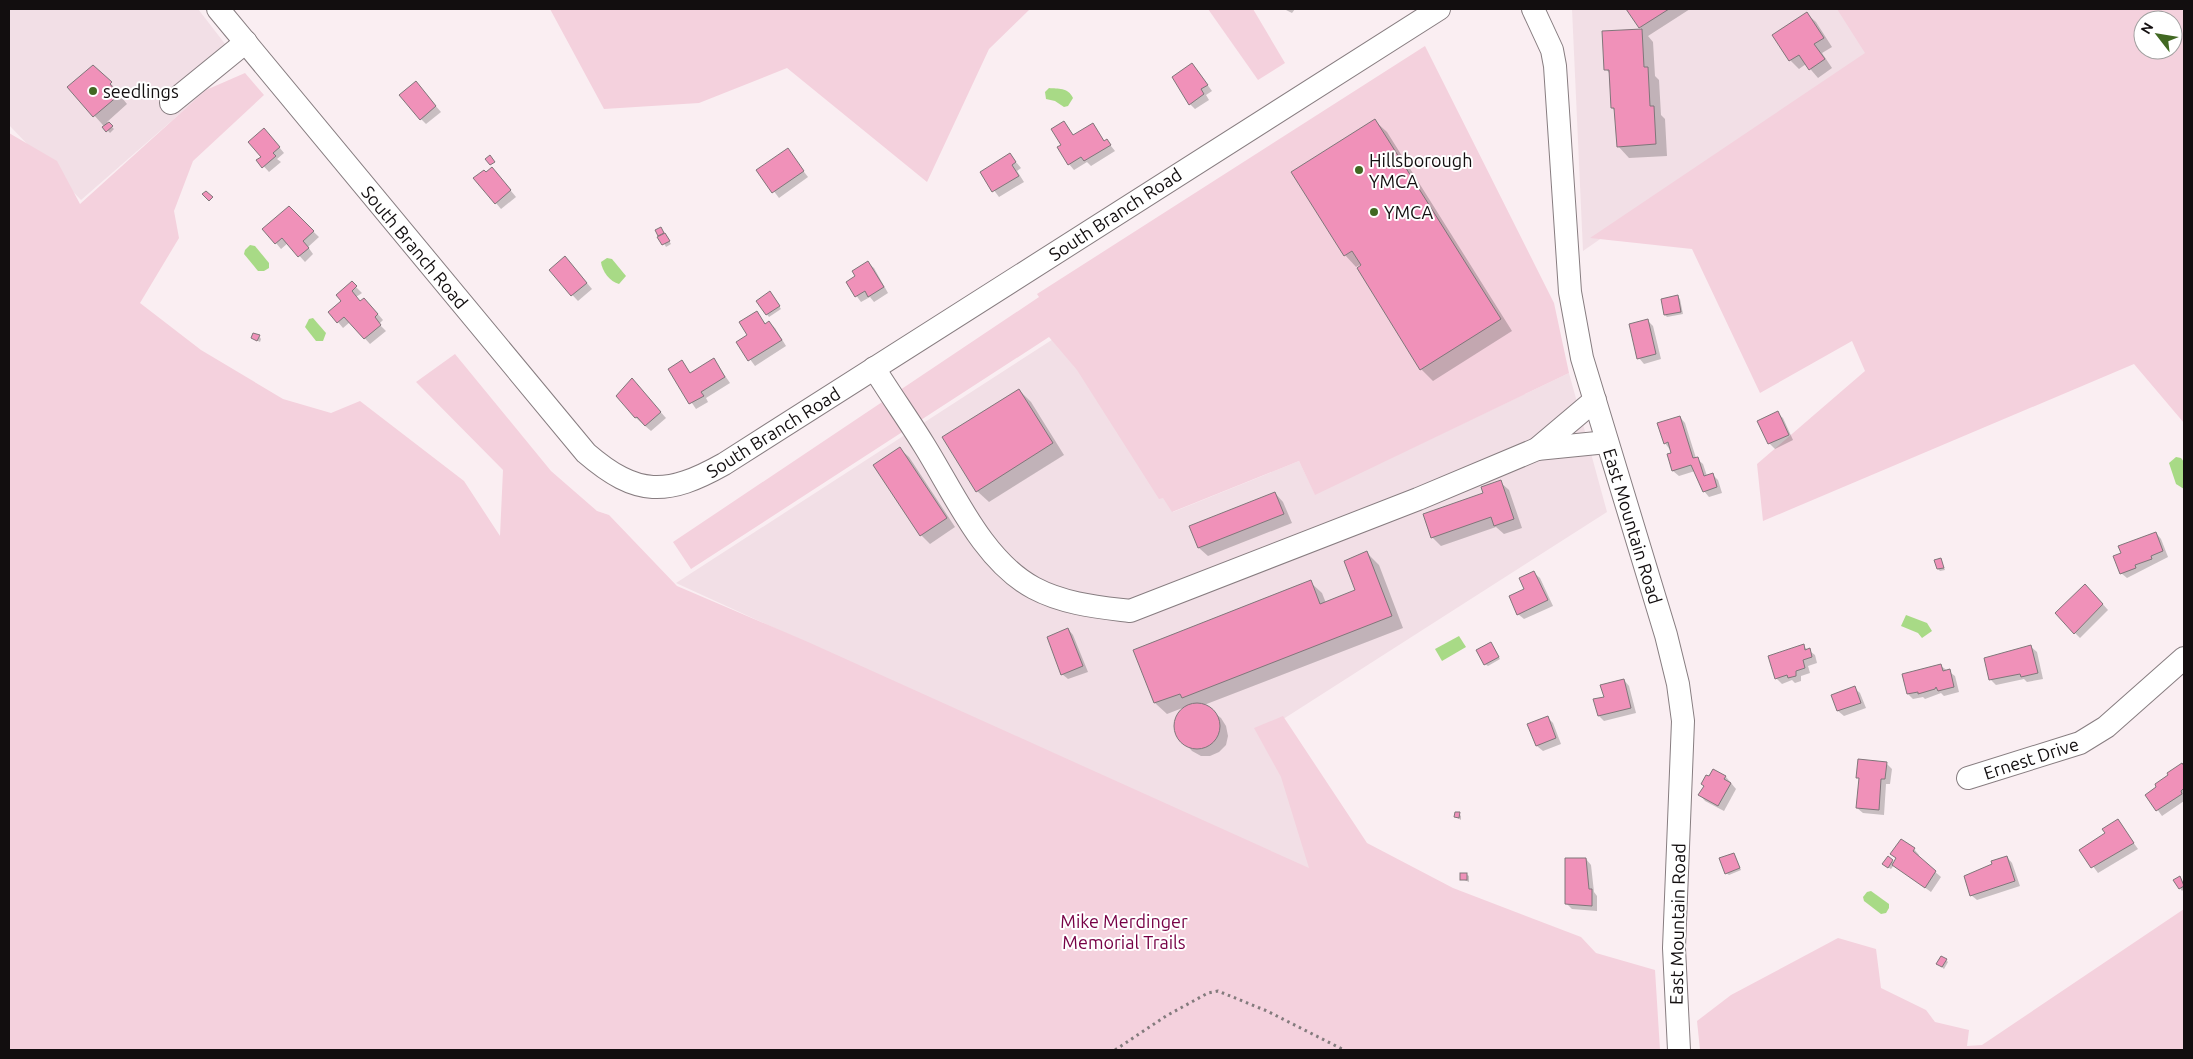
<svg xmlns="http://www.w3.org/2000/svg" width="2193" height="1059" font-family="Ubuntu,sans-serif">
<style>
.built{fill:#f2dfe6}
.green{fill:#f4d1dd;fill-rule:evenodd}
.water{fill:#a8da86}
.shadow{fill:#0003}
.building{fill:#f091b9;stroke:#80767a}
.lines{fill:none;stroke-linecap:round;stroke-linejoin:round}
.minor-casing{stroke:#877d80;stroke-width:24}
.path{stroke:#837b7d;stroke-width:3;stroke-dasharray:2.5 4;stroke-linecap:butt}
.minor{stroke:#fff;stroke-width:22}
.poi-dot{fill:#416822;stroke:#fff;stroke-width:2}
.labels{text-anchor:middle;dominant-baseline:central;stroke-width:4;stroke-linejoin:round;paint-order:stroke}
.poi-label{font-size:18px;fill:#120e0f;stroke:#fff;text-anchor:start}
.street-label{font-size:18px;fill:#120e0f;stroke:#fff}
.park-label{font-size:18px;fill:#760045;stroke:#fff}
</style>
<rect width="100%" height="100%" fill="#faeef2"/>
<g class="built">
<path d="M9 9H198L239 62 81 200 9 125Z"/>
<path d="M1572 9H1843L1869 52 1583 251Z"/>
<path d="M1061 334 1173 512 1299 461 1315 494 1569 373 1607 512 1266 730 1315 875 676 583Z"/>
</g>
<g class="green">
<path d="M550 9H1148L1138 10H1029L989 49 927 182 787 68 699 103 604 109Z"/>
<path d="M1208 9H1253L1285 63 1258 80Z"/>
<path d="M1837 9H2182L2184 13V423L2134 364 1763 521 1757 464 1865 371 1852 341 1760 393 1692 249 1590 238 1865 53ZM2143 20H2173V50H2143Z"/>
<path d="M1425 46 1554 303 1569 373 1315 495 1299 461 1172 512 1163 498 1159 499 1077 370 1049 337 691 569 673 542 1039 297 1037 294Z"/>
<path d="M245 73 264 95 193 161 174 211 179 238 140 303 201 350 283 399 331 413 360 401 464 481 500 536 503 470 416 382 455 354 551 471 597 511 609 515 677 586 808 642 1309 868 1281 777 1254 728 1283 716 1367 843 1453 888 1581 937 1596 953 1655 970 1660 1050H9V133L57 161 80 204 206 90Z"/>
<path d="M2184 909V1050H1700L1697 1021 1731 995 1838 938 1876 949 1881 988 1926 1010 1935 1022 1969 1030 1967 1046 1982 1045Z"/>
</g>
<g class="water">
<path d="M1049 88C1058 89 1068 87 1073 98L1068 106 1064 107 1055 101 1046 99 1045 92Z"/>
<path d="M250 245 255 246 269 263V268L264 271H258L244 254 245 250Z"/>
<path d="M607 258 612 259 626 276 619 284C610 282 602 271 601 262Z"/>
<path d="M313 318 326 333 323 341H316L305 327 309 319Z"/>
<path d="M2176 457 2181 458 2184 462V489L2176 484 2169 463Z"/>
<path d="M1906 615 1927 623 1932 631 1922 638 1918 633 1901 626Z"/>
<path d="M1459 636 1466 647 1442 661 1435 649Z"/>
<path d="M1871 891 1889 904V908L1886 913 1881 914 1864 901 1863 897 1867 892Z"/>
</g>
<g class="shadow">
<path d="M1284 9H1295L1292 13Z"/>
<path d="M1627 9H1690L1648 36 1653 42 1655 76 1659 80 1661 115 1665 119 1667 156 1629 158 1618 146 1616 112 1612 108 1610 74 1606 69 1604 32 1642 30Z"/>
<path d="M1807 14 1816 22 1832 47 1822 53 1832 68 1818 78 1806 64 1799 69 1790 60 1774 36Z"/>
<path d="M1192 64 1212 91 1206 95 1209 100 1195 109 1190 104Z"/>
<path d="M93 66 119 92 118 93 127 104 107 122 114 129 110 133 69 87Z"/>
<path d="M421 89 441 112 426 124 421 119Z"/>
<path d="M1375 121 1387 132 1512 331 1433 381 1421 369 1358 269 1363 263 1356 267 1345 255Z"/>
<path d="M1064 122 1074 136 1092 125 1105 142 1107 141 1115 151 1091 166 1087 162 1074 170 1069 164 1062 145Z"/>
<path d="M270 136 284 153 277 159 281 162 269 172 258 160 262 157Z"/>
<path d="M787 150 808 177 779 198 758 170Z"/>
<path d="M1010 155 1021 168 1017 171 1024 182 999 197 981 173Z"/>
<path d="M486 173 497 174 516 197 501 209 475 178Z"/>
<path d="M289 208 319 237 308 247 313 254 305 262 288 243 281 249 276 243Z"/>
<path d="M657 230 663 231 671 244 666 247Z"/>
<path d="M868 263 874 268 888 293 874 302 870 297 861 302 847 283 857 277Z"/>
<path d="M571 264 592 289 578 301 550 271Z"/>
<path d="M352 283 362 293 356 297 361 302 370 305 383 320 379 324 386 331 370 344 350 322 343 328 338 322Z"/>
<path d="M772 295 781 309 769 317 757 301Z"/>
<path d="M1678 297 1680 299 1683 314 1667 317 1665 315Z"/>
<path d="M756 313 766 324 769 322 775 328 786 346 755 366 738 343 749 335Z"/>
<path d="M1647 320 1653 326 1661 359 1644 364 1639 358Z"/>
<path d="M259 336 261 339 260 342 252 338Z"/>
<path d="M714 360 730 383 706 398 708 402 696 409 669 369 681 362 691 374Z"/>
<path d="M632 380 666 418 651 431 636 418 617 396Z"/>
<path d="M1019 390 1031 402 1064 455 989 502 977 491Z"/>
<path d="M1777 413 1783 418 1793 440 1775 449 1769 443Z"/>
<path d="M1680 417 1685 423 1696 458 1703 464 1707 476 1712 474 1718 480 1722 493 1709 497 1704 491 1695 471 1679 476 1673 471V454L1665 443Z"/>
<path d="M900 449 909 457 955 527 930 544 921 535 875 466Z"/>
<path d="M1500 482 1509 490 1522 528 1504 534 1496 527 1441 546 1432 537Z"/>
<path d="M1275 493 1283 502 1292 523 1208 556 1199 548 1191 527Z"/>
<path d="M2156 533 2161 539 2168 557 2127 578 2121 573 2122 554Z"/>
<path d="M1367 553 1379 565 1403 628 1204 705 1221 718 1226 726 1228 736 1226 745 1219 752 1210 756H1201L1192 751 1177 734 1175 725 1178 716 1185 707 1167 714 1155 703 1135 650 1310 582 1322 593 1326 603 1357 591Z"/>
<path d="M1941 560 1945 570 1940 571 1938 569Z"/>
<path d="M1534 573 1540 578 1553 606 1524 619 1518 614Z"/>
<path d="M2091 591 2108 610 2080 638 2075 633Z"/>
<path d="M1068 629 1073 635 1088 672 1068 679 1062 674Z"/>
<path d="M1493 646 1500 659 1488 666 1485 664Z"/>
<path d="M1803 646 1815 655 1817 663 1808 666 1810 673 1801 676V681L1795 683 1792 680 1782 684 1776 678Z"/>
<path d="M2031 647 2037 652 2043 679 2027 682 2024 679 1996 685 1991 680 1986 659Z"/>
<path d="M1941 666 1955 676 1959 692 1944 696 1941 693 1925 699 1923 697 1913 699 1908 694Z"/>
<path d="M1624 680 1629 686 1636 713 1604 721 1599 716 1605 698Z"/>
<path d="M1854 688 1860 693 1866 708 1844 716 1838 711 1833 696Z"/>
<path d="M1547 717 1553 723 1561 744 1543 751 1537 746 1529 725Z"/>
<path d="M1886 763 1892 769 1890 784H1886L1884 815 1863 813 1857 808 1860 779 1858 777Z"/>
<path d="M2182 764 2184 767V801L2162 816 2147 795 2158 787Z"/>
<path d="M1714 770 1726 777 1736 789 1724 811 1705 801 1700 795Z"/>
<path d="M1459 814 1461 816V820L1456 817Z"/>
<path d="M2118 821 2138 849 2098 873 2081 850 2106 833Z"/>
<path d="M1914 849 1919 855 1918 857 1941 877 1931 892 1894 865 1891 869 1886 866 1892 861 1894 863 1897 859 1891 854Z"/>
<path d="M1734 854 1741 870 1729 875 1726 873Z"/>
<path d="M2007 857 2012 863 2020 886 1977 900 1971 895 1994 865Z"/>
<path d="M1586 859 1591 865 1594 892 1597 896V911L1572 909 1566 903Z"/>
<path d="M1466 874 1469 876V882L1462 879Z"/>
<path d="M2180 878 2184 884V889L2182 891 2180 888Z"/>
<path d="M1946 960 1948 962 1944 969 1938 964Z"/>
</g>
<g class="building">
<path d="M1626 9H1669L1639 28Z"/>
<path d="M1807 12 1824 38 1814 44 1825 59 1809 70 1799 55 1789 61 1772 35Z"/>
<path d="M1642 29 1644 67H1648L1650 106H1654L1656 144 1617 147 1614 108H1611L1609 70H1604L1602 31Z"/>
<path d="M1192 63 1208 85 1201 89 1204 94 1189 105 1172 77Z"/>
<path d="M93 65 112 82 110 84 119 95 93 117 67 87Z"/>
<path d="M416 81 436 106 420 120 399 95Z"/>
<path d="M1375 119 1501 319 1420 370 1357 268 1361 265 1352 251 1344 256 1291 172Z"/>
<path d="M1064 121 1073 135 1093 123 1104 141 1107 139 1111 145 1084 161 1081 157 1068 165 1057 147 1061 145 1051 129Z"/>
<path d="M109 122 113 126 106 132 102 127Z"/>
<path d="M264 128 280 147 273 153 276 156 262 168 256 160 261 157 248 142Z"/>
<path d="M788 148 804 171 772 193 756 170Z"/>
<path d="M1010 153 1016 162 1012 165 1019 176 992 192 980 172Z"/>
<path d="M490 155 495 162 490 165 485 159Z"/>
<path d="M492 167 511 190 495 204 473 178 484 170 486 172Z"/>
<path d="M206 191 213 197 209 201 202 194Z"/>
<path d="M289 206 314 231 303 241 309 248 298 257 282 238 275 244 262 229Z"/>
<path d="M661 227 664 233 658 236 655 230Z"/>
<path d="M665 233 670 241 662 245 657 237Z"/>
<path d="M565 256 587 283 571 296 549 270Z"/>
<path d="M868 261 884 287 868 297 865 291 855 297 846 282 855 276 852 271Z"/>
<path d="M352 281 357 286 352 291 360 301 364 298 378 314 375 317 381 325 364 339 344 317 337 323 328 312 341 301 336 295Z"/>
<path d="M770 291 780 306 766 315 756 301Z"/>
<path d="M1678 295 1681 312 1664 315 1661 299Z"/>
<path d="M757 311 765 324 769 321 782 340 748 361 736 342 747 335 739 322Z"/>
<path d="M1648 319 1656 354 1637 359 1629 324Z"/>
<path d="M253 333 260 335 257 341 251 338Z"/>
<path d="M714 358 725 377 701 392 704 396 689 404 668 369 682 360 690 373Z"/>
<path d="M632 378 661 412 645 426 637 417 635 418 616 396Z"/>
<path d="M1019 389 1053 443 976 492 942 437Z"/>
<path d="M1778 411 1789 435 1768 444 1757 421Z"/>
<path d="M1680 416 1693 458 1698 457 1704 476 1713 473 1717 487 1703 492 1691 465 1672 471 1667 454 1671 453 1668 442 1664 444 1657 423Z"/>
<path d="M900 447 947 518 920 536 873 465Z"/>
<path d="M1501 480 1514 519 1494 526 1491 517 1431 538 1423 514 1483 493 1481 487Z"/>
<path d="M1275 492 1284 514 1198 548 1189 526Z"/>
<path d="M2156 532 2163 551 2151 556 2152 559 2135 565 2136 568 2120 574 2113 556 2121 553 2118 546Z"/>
<path d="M1367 551 1392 616 1182 698 1180 694 1154 703 1133 650 1311 580 1320 604 1355 590 1344 561Z"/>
<path d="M1941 558 1944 568 1937 569 1934 560Z"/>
<path d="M1534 571 1548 600 1517 615 1509 596 1524 589 1519 578Z"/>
<path d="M2085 584 2103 604 2074 634 2055 613Z"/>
<path d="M1068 628 1083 666 1061 675 1047 637Z"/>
<path d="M1491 642 1499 657 1484 665 1476 650Z"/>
<path d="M1804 644 1805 650 1810 648 1812 657 1803 660 1805 668 1796 671V676L1788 678 1787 675 1775 679 1768 656Z"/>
<path d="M2031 645 2038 673 2021 677 2020 674 1989 680 1984 658Z"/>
<path d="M1941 664 1943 671 1950 669 1954 687 1938 691 1936 687 1935 689 1918 694V692L1907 694 1902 674Z"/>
<path d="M1624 679 1631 708 1598 716 1593 699 1604 697 1600 685Z"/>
<path d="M1855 686 1861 703 1837 711 1831 695Z"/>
<circle cx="1197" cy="726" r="23"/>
<path d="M1548 716 1556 738 1536 746 1527 724Z"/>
<path d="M1858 759 1887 762 1885 779H1881L1879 810 1856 808 1859 778H1856Z"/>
<path d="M2182 763 2184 766V788L2181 791 2182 794 2156 811 2145 795 2156 787 2155 784 2168 775 2167 773Z"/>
<path d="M1713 769 1726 776 1724 779 1731 783 1718 806 1698 795 1704 786 1701 784 1706 775 1709 776Z"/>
<path d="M1455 812H1460L1459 818 1454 817Z"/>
<path d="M2118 819 2134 843 2091 868 2079 850 2105 833 2102 829Z"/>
<path d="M1901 839 1915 848 1913 851 1936 871 1925 888 1892 865 1896 858 1890 854Z"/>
<path d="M1734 853 1740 868 1725 874 1719 858Z"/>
<path d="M1888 856 1893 860 1888 868 1882 864Z"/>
<path d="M2007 856 2015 881 1970 896 1964 876 1992 864 1991 861Z"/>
<path d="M1565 858H1586L1589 889H1592V906L1565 904Z"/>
<rect x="1460" y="873" width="7" height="7"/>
<path d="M2180 876 2184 886 2179 889 2173 880Z"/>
<path d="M1941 956 1947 959 1942 967 1936 964Z"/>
</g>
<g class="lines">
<defs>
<g id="minor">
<path d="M218 9 586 453C637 497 667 496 724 464L1439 9"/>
<path d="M1533 9 1552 50 1555 66 1570 292 1582 358 1666 635 1678 684 1683 721 1674 948 1679 1050"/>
<path d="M171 103 246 42"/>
<path d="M874 368C890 394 908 419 924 445 954 493 983 561 1034 588 1064 604 1098 607 1130 611L1418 499 1537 449 1595 400"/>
<path d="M1537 449 1607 442"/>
<path d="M1968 778 2080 743 2106 727 2184 658"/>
</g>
</defs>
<use href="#minor" class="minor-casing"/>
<path class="path" d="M1115 1050 1166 1016 1208 993 1218 991 1267 1011 1344 1050"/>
<use href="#minor" class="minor"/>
</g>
<g class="poi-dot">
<circle cx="93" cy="91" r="5"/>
<circle cx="1359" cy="170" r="5"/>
<circle cx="1374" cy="212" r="5"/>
</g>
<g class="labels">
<g class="poi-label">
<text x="103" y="91">seedlings</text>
<text x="1369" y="160">Hillsborough<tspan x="1369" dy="21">YMCA</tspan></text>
<text x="1384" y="212">YMCA</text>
</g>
<g class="street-label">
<text transform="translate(1115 214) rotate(-33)">South Branch Road</text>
<text transform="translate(415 247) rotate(50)">South Branch Road</text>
<text transform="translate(773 432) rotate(-32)">South Branch Road</text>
<text transform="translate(1633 526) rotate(73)">East Mountain Road</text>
<text transform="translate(2031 758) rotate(-18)">Ernest Drive</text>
<text transform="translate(1677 924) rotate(-89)">East Mountain Road</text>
</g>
<g class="park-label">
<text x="1124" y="921">Mike Merdinger<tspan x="1124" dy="21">Memorial Trails</tspan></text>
</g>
</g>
<rect width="2193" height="1059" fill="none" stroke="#120e0f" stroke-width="20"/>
<g transform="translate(2158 35) rotate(301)"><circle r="24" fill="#ffffff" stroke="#a09f9f"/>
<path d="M0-4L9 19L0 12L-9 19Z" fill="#416822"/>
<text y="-8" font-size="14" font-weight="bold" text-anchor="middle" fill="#120e0f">N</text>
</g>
</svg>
